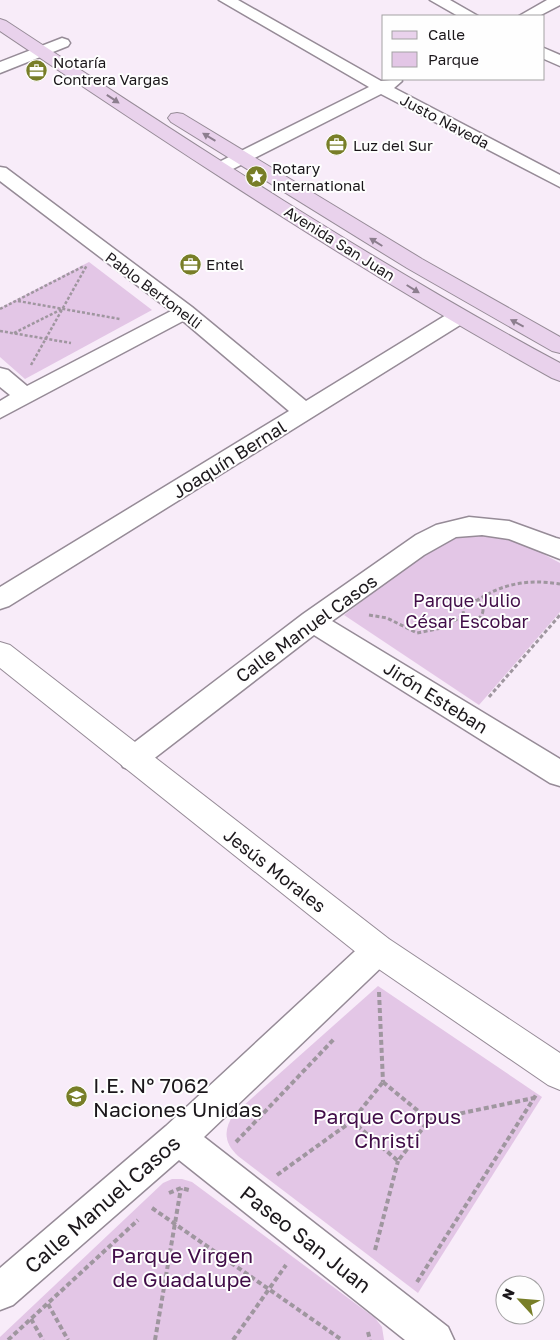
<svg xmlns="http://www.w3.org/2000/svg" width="560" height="1340" font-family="'Golos Text',sans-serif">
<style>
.green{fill:#e3c6e6}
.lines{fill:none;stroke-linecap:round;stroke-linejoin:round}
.minor-casing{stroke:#968b97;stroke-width:3}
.tertiary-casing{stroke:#968b97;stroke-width:2}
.secondary-casing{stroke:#968b97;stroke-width:2}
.path-far2{stroke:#9f969f;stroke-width:2.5;stroke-dasharray:3 2;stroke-linecap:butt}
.path-far1{stroke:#9f969f;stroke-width:3;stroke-dasharray:4 2.5;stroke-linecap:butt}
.path{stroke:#9f969f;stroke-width:4;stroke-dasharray:5 3;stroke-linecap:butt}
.minor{fill:#fff;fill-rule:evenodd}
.tertiary{fill:#fff;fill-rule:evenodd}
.secondary{fill:#e9d2ec;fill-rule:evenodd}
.oneway{fill:#8c7e8e}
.labels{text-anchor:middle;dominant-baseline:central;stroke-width:4;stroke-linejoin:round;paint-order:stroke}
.far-poi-label{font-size:15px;fill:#1b171b;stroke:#fefefe;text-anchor:start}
.far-street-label{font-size:15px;fill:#1b171b;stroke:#fefefe}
.street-label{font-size:18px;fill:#1b171b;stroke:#fefefe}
.park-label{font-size:18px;fill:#410d48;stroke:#fefefe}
.near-poi-label{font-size:21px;fill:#1b171b;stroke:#fefefe;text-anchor:start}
.near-park-label{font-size:21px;fill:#410d48;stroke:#fefefe}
.near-street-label{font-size:21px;fill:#1b171b;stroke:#fefefe}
</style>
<rect width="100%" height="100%" fill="#f8ecf9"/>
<g class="green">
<path d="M89 262 152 310 25 379 0 357V308Z"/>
<path d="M483 531 523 543 560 563V612L479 705 344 615 444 538Z"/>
<path d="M378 986 542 1097 418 1293 238 1156C224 1143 223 1130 234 1114Z"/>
<path d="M172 1179H182L192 1182 375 1318 382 1327 384 1340H0V1337L163 1183Z"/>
</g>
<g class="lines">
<defs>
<g id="minor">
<path d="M219 0H238L381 81 401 79 402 81 394 88 560 175V187L381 94 227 172H215L212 168 215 164 369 87Z"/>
<path d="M430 0H450L478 16H458Z"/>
<path d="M547 0H560V5L539 16H519Z"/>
<path d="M62 38 68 40 70 43 68 46 0 73V62Z"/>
<path d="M544 48 560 55V66L544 59Z"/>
<path d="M0 167 6 168 192 307 306 401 451 312 458 310 465 312 468 317 465 322 9 606 0 609V587L289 411 183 321 0 418V401L10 395 0 387V368L8 370 27 386 171 311 0 181Z"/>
<path d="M469 517 509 521 556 538 560 539V559L509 539 482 535 456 537 424 555 332 621 560 759V786L550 783 314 635 143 767 133 771 123 767 119 759 123 751 303 614 416 535 436 525Z"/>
<path d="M378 935 389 940 393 950 389 960 204 1137 448 1327 454 1340H405L179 1160 13 1305 0 1310V1268L166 1126 367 940Z"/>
</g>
<path id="tertiary" d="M0 642 10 645 389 939 560 1053V1090L548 1085 367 961 0 668Z"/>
<g id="secondary">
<path d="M0 19 6 21C187 140 369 260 560 363V381L552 378C362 273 180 152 0 31Z"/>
<path d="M177 113 183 114 422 259 560 337V353L552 351 407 268 171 122 168 118 171 114Z"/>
</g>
</defs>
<use href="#minor" class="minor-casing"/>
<use href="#tertiary" class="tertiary-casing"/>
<use href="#secondary" class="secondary-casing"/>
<g class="path-far2">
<path d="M18 301 120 319"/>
<path d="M0 309 84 266"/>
<path d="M0 331 71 343"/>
<path d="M14 333 62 309"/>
<path d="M31 365 87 265"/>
</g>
<g class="path-far1">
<circle cx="473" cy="610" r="10"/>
<path d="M476 601C503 583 529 579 560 584"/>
<path d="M369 615 387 618 417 633 442 628 464 615"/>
<path d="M489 697 560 615"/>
</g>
<g class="path">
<path d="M379 992 383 1082"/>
<path d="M383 1082 429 1120 398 1161 352 1121Z"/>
<path d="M429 1120 534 1098"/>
<path d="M236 1142 335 1038"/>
<path d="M277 1175 352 1121"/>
<path d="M169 1193 181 1188 189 1190"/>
<path d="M152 1208 342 1340"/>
<path d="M375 1250 398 1161"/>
<path d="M417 1282 536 1095"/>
<path d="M48 1304 68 1340"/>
<path d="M31 1319 43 1340"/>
<path d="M368 1332 370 1340"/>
<path d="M8 1340 138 1220"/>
<path d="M155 1340 181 1188"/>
<path d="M233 1340 286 1265"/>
</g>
<use href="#minor" class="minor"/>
<use href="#tertiary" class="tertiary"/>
<use href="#secondary" class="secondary"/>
</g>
<defs><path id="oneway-solid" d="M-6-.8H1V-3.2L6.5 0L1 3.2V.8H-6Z" transform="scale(1.25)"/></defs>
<g class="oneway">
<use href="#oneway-solid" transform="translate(113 99) rotate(34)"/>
<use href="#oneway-solid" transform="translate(209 137) rotate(-149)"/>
<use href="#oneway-solid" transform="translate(376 242) rotate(-148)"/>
<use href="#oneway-solid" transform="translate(413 289) rotate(32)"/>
<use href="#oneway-solid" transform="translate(517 323) rotate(-152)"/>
</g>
<defs>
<symbol id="office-disc" viewBox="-11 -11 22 22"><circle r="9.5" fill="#787e28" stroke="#fefefe"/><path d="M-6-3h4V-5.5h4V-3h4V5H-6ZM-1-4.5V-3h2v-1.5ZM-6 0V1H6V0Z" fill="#fff"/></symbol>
<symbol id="sight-disc" viewBox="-11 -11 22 22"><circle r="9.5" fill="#787e28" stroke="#fefefe"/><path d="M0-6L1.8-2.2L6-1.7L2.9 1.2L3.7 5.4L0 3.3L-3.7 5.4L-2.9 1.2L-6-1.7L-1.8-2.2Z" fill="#fff"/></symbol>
<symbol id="school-disc" viewBox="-11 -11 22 22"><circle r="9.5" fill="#787e28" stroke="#fefefe"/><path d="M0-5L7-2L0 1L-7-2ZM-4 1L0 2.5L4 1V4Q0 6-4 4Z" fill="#fff"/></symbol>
</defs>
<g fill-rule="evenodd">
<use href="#office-disc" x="24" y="58" width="25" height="25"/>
<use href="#office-disc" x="324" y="132" width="25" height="25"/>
<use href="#sight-disc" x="244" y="164" width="25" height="25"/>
<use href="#office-disc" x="178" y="252" width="25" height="25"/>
<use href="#school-disc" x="64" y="1084" width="25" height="25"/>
</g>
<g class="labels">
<g class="far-poi-label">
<text x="53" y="62">Notaría<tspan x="53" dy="17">Contrera Vargas</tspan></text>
<text x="353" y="145">Luz del Sur</text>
<text x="272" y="168">Rotary<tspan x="272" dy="17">International</tspan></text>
<text x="206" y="264">Entel</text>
</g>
<g class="far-street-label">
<text transform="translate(445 121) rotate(28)">Justo Naveda</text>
<text transform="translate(340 243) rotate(32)">Avenida San Juan</text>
<text transform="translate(154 290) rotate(37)">Pablo Bertonelli</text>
</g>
<g class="street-label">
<text transform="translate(229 459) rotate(-32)">Joaquín Bernal</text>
<text transform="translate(306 628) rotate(-36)">Calle Manuel Casos</text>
<text transform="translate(436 697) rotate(32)">Jirón Esteban</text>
<text transform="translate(275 870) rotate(38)">Jesús Morales</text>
</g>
<g class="park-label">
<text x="467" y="600">Parque Julio<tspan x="467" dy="21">César Escobar</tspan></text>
</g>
<g class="near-poi-label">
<text x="93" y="1085">I.E. N° 7062<tspan x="93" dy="24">Naciones Unidas</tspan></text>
</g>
<g class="near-park-label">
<text x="387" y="1116">Parque Corpus<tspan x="387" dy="24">Christi</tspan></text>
<text x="182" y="1255">Parque Virgen<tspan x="182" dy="24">de Guadalupe</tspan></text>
</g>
<g class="near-street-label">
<text transform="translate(102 1204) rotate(-41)">Calle Manuel Casos</text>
<text transform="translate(306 1239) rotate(38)">Paseo San Juan</text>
</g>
</g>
<rect x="382" y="15" width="162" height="65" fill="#fefefe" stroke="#a3a2a3"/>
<rect x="392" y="31" width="25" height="8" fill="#e9d2ec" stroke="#a3a2a3"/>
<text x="428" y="40" font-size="15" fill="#1b171b">Calle</text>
<rect x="392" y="52" width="25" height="15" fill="#e3c6e6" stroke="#a3a2a3"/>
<text x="428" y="65" font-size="15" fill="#1b171b">Parque</text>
<g transform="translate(520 1300) rotate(296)"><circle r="24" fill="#fefefe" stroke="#a3a2a3"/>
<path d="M0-4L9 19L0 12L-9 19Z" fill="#787e28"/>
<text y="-8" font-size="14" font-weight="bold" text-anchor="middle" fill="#1b171b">N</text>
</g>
</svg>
